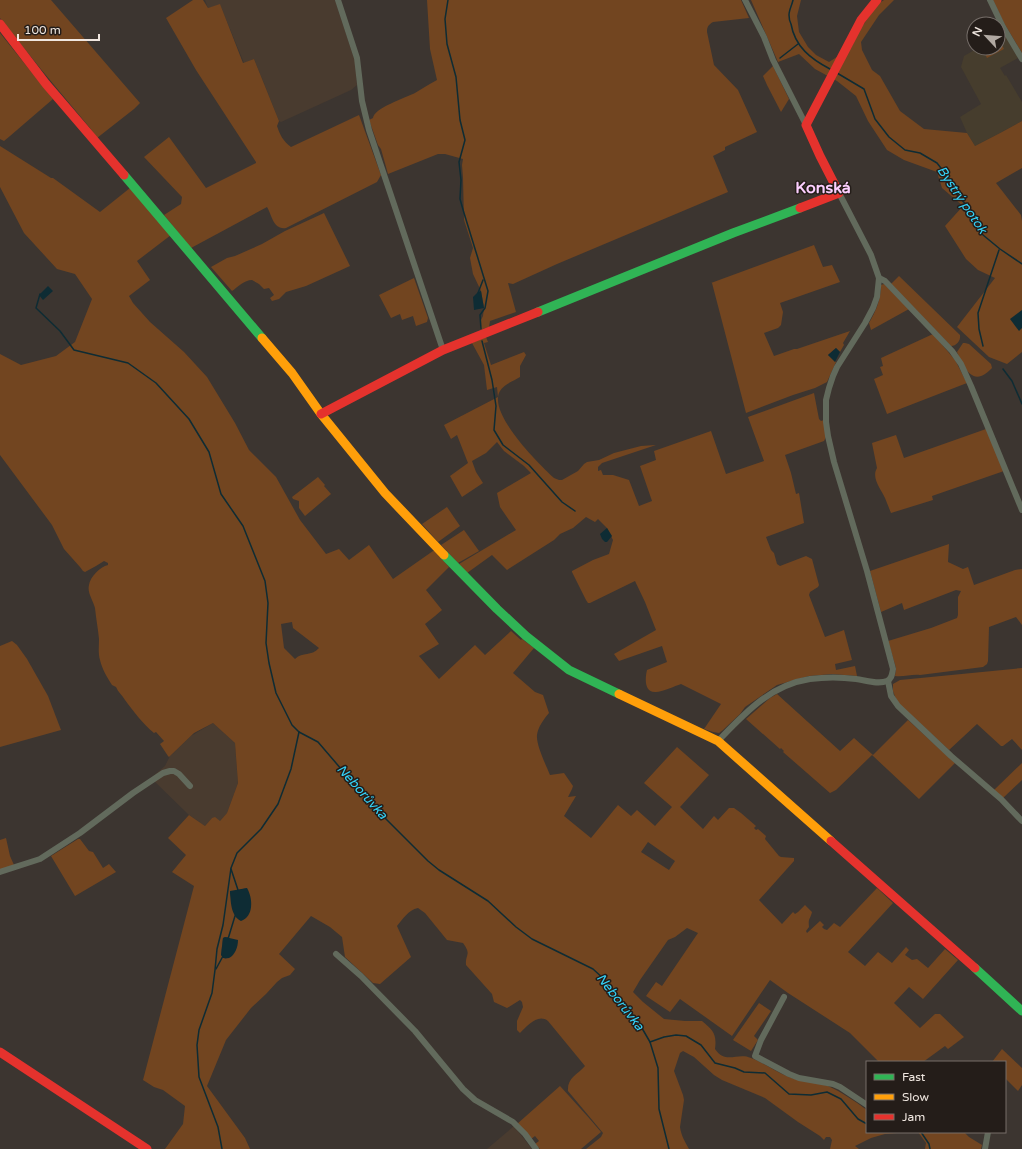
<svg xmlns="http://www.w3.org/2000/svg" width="1022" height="1149" font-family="'Varela Round',sans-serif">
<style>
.industrial{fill:#493b2f}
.education{fill:#463d2d}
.green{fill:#724520;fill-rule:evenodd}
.water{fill:#0e2c34}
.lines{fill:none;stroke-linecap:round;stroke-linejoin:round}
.stream{stroke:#0e2c34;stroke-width:1.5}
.street{stroke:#626a5c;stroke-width:6}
.fast{stroke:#30b455;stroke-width:9}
.slow{stroke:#ff9f0a;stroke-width:9}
.jam{stroke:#e5322d;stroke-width:9}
.labels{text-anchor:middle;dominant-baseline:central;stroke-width:3;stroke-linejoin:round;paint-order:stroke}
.water-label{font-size:13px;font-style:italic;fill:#34d2f8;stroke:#241d19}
.district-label{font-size:16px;font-weight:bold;fill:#fccfff;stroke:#241d19}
</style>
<rect width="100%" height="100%" fill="#3c3530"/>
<g class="industrial">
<path d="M205 0H335L355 61 357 85 351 90 281 122 279 121 254 59 244 63 220 5 208 8Z"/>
<path d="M213 723 235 743 238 783 227 813 220 821 212 818 205 826 189 815 151 778 165 766 170 756 191 736Z"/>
<path d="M514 1126 532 1149H487Z"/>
</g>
<path class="education" d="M1002 30 1018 58 1000 68 1005 76 1006 75 1022 102V121L1002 132 975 146 967 133 960 117 981 104 961 67 964 56 978 48H998V32Z"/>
<g class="green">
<path d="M0 0H51L140 103 134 109 97 138 90 128 40 68 0 18Z"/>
<path d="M193 0H203L208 8 220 4 243 63 254 59 279 121 277 126C280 135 283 141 291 147L359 115 381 175 377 182 286 228C273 230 272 215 267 207L191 248 164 215 181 204 182 197 144 157 169 137 206 188 256 163V162L196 70 166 18Z"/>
<path d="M427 0H741L749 18 713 22C708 25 707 27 707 32L714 65 738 90 757 132 725 147V150L713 156 728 192 557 264 513 284 508 283 516 312 490 321 489 327 480 330V322L483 316 484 308 481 291 473 274 470 258 473 248 464 220 463 178 462 165 463 159 445 154H438L388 174 381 149 378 145 369 120 373 118C374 108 405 98 415 93 422 89 429 84 437 80L430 49Z"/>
<path d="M751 0H801L797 16 799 32 808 47 816 55 829 62 851 48 861 28 873 11 881 2 884 0H894L879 15 861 42 862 50 872 70 880 76 900 111 924 129 967 133 975 146 1002 132 1022 121V168L996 183 1021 215 1022 221V352L1007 364 989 357 957 327 995 278 978 270 966 259 945 226 963 206 942 188 937 172 904 160 887 150 868 121 856 96 837 81 815 69 799 54 778 62Z"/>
<path d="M993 0H1022V53L1004 23Z"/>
<path d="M0 33 53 99 10 136 4 141 0 139Z"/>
<path d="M1000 41 1004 49 987 58 983 50 988 48H998V43Z"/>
<path d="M773 66 789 99 781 112 767 85 763 76Z"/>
<path d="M0 146 51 178H53L100 212 130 188 171 235 137 261 150 280 129 296 133 303 150 322 184 352 207 377 235 423 249 450 276 477 300 520 326 554 339 549 349 560 369 545 393 579 433 551H435L449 567 426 590 442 610 435 616 425 624 439 644 419 656 439 679 475 645 485 655 511 631 521 640 522 639 534 648 513 673 535 692 543 695 549 713C544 719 538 727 537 735 536 745 546 765 550 775L564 773 573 786 572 789 568 797 576 796 564 816 591 838 618 805 631 816 637 810 655 826 672 807 644 783 677 747 709 775 680 807 703 829 714 816 718 820 729 808H734L741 813 756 826 754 828 756 830 758 829 766 836 765 839 779 856 781 857 794 858V861L759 900 782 924 793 912 795 914 798 912 805 905 812 912C810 920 808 918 809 927L806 931 807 933 820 921 824 925 822 927 824 929 827 930 834 923 840 927 877 888 893 903 848 952 865 966 878 952 892 963 906 947 909 950 905 955 912 960 917 959 928 968 945 949 958 960 923 999 909 987 894 1003 920 1028 935 1014H940L964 1037 948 1049 945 1046 923 1062H879L850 1033 788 993 770 980 732 1036 680 999 670 1012 646 996 656 982 662 986 698 933 687 928 675 937 668 940 640 980 633 992 643 1002 664 1019 685 1021H702C713 1030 717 1034 715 1049 726 1065 737 1052 751 1058 764 1063 776 1072 789 1077 802 1082 815 1082 828 1086 840 1091 856 1102 867 1110V1132H909L885 1134 871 1138 855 1146 859 1149H830L832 1140 830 1137H826L824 1140 820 1136 798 1122 765 1098 722 1080 714 1075 694 1057 683 1051 680 1053 674 1071 683 1095 684 1100 680 1127C681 1135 685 1142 689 1149H586L601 1137 603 1133 568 1091C567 1078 577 1075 585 1066L548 1021C538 1013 527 1026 520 1033L517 1030V1021L523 1007 522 1002 520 1000 507 1008 494 1002 492 994 466 965C465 954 472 955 463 943L447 940 425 913 418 908C408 910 403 919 397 926L411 957 380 984 373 983 345 957 342 937 330 927 311 916 279 954 295 969 290 975 282 978 277 982 266 994 251 1008 226 1040 207 1086 245 1138 250 1149H165L183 1124 185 1106 163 1090 154 1087 143 1080 194 886 172 872 186 855 168 838 189 815 205 826 212 818 215 817 220 821 227 813 238 783 235 743 213 723 194 733 170 756 169 757 168 756 160 744 164 741 156 732 154 733C142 723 134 712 125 700 122 695 118 692 116 687L112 685C107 677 102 669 100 660 98 653 99 646 99 639 98 629 96 618 95 608 93 600 87 593 89 585 90 577 100 567 108 565V563L104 561 96 566 85 572 83 571 80 567 64 549 52 525 0 455V354L21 365 56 356 75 342 92 299 75 274 57 269 24 233 0 187ZM292 622 293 628 319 648C311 657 303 651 295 659L284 648 281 624ZM648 842 675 861 669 870 641 852ZM247 888 235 917 230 892ZM225 937H229V958L225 959 221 955 223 938Z"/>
<path d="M324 213 350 266 306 286 286 292 279 299 272 301 270 298 274 295 269 288 264 289 259 284 252 280C244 280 238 287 232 291L211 267 227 258 235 256 262 244 285 231Z"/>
<path d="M814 245 823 267 832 265 840 282 780 303 783 312 781 325 778 328 764 333 774 356 794 349H797L850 331 843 343 844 345 840 352 836 348 828 355 836 362 827 382 815 388 793 395 746 413 712 283H711Z"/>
<path d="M899 276 960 335C961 341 956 346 951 346L891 284Z"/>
<path d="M414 278 428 318 427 322 416 326 413 316 402 320 400 314 391 318 379 295Z"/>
<path d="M884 284 909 309 871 330 869 323C876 311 881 299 881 285Z"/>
<path d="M933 334 955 360 967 383 887 414 874 379 883 375 880 367 883 366 881 358Z"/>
<path d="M486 337 488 342 484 343 491 365 524 352 526 355 520 366V377C514 381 504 384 500 391 487 413 539 464 554 478L559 480H562L578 471 584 464 587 462 599 460 614 453 641 446 656 445 602 463 598 467V471L601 470 603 475H613L629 480 639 506 652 501 640 466 656 460 654 451 711 431 726 474 764 461 748 417 814 393 819 419 821 421 824 420 826 437 824 441 785 455 791 473 796 494 799 493 804 523 766 537 771 550 774 553 777 564 780 566 806 556 812 559 819 585 818 587 810 592 809 595 825 637 844 630 852 660 835 664 836 670 855 666 857 676 832 674 809 676 777 685 745 707 740 714 723 730 719 733 713 732 704 729 721 704 681 684C675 686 662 692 656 692 644 693 645 678 647 670L667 662 662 646 619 661 614 654 656 630 645 602 635 581 590 603H588L586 600 572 572V571L593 560 609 554 613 540 607 528 598 519 595 522 586 517 573 528 560 534 554 540 507 570 492 555 467 573 459 564 516 530 500 507 497 493 531 473 524 466 504 451 497 442 486 453 472 461 476 472 483 483 462 497 450 476 468 463 457 435 451 439 444 425 498 397 497 387 487 390 484 365 472 343Z"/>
<path d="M963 343H965L969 344 991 364 992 368C990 370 988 372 985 374 970 384 962 363 957 352Z"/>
<path d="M986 429 1004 471 932 496 933 500 891 513C889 508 887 503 885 498 881 489 871 478 877 468L872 443 896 435 904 458Z"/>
<path d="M318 477 325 485 324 486 331 494 305 516 299 508V501L293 499 292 497Z"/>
<path d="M447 507 460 526 438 542 422 524Z"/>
<path d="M464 530 479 551 458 563 441 545Z"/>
<path d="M949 544 948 562 963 569 968 567 974 585 1015 570 1022 569V625L1016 617 989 627 988 661 987 664 983 667 920 675C912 674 904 677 895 676L896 668 888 641 931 628 957 618 958 615V597L961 591 956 590 904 610 902 603 881 612 870 571Z"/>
<path d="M12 641 17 645 27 659 48 696 61 730 0 747V646Z"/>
<path d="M1022 668V750L1012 739 1003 746H1001L977 724 949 750 897 702 893 691V684L900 680Z"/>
<path d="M777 694 840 751 854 738 873 755 908 720 955 763 919 799 872 755 836 790 830 793 783 752 784 751 781 748 780 749 746 719 770 698Z"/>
<path d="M1022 763V780L1003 798 994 790Z"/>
<path d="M6 838 10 856 14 865 0 870V840Z"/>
<path d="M78 839H80L89 851 93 852 103 868 109 864 116 872 75 896 51 856Z"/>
<path d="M759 1003 771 1011 754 1036 758 1040 751 1051 733 1040Z"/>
<path d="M1002 1049 1022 1068V1085L1018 1091 1005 1078V1062H992Z"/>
<path d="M560 1086 589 1118 601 1132 581 1149H540L535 1144 539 1141 535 1136 531 1139 517 1124Z"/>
<path d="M918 1132H964L969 1137 982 1145 981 1149H925L926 1143Z"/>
</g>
<g class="water">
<path d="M48 286 53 291 43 300 39 295Z"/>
<path d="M481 291 484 308 474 310 473 297 478 292Z"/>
<path d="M1022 310V328L1019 331 1010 319Z"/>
<path d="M836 348 840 352 835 362 828 355Z"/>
<path d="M607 528 612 536 607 542H605L602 539 600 534Z"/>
<path d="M247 888C253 898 254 917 241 921 231 916 231 903 230 893V891Z"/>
<path d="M225 937 238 940C238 947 235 955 229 958H223L221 955 223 938Z"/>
</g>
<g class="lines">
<g class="stream">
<path d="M448 0 445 19 447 44 456 77 460 120 465 140 459 162 461 180 460 199 464 213 488 291 485 308 480 315 481 329"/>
<path d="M793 0C792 5 789 10 789 15 789 18 790 22 791 24 795 47 811 59 830 69"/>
<path d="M780 58 798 44"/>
<path d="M837 73 864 89 875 119 889 137 905 150 920 153 937 163 944 172 949 186 971 210 983 235 1000 249 1022 264"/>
<path d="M478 293 483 280"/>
<path d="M40 294 36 308 60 331 74 350 128 363 156 383 189 419 209 452 221 494 243 526 265 581 268 603 266 643 269 663 276 693 292 725 299 732 318 742 372 805 428 861 439 870 488 901 516 927 532 939 593 969 605 980 624 1003 639 1023 650 1042 664 1037 676 1035 686 1036 701 1045 715 1063 735 1068 744 1072 765 1073 789 1094 811 1095 827 1092 841 1099 858 1119 867 1124"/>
<path d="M482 341 492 380 496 406 494 430 503 445 529 465 562 502 575 511"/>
<path d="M983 346 979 329 978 313 999 250"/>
<path d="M1003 369 1012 381 1022 404"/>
<path d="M231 869 238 890"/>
<path d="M228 939 235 916"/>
<path d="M216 969 223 956"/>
<path d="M650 1042 658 1068 659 1109 669 1149"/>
<path d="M886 1132H890"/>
<path d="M921 1132 929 1144 930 1149"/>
<path d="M222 1149 218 1127 199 1077 197 1045 199 1030 212 993 215 970 217 949 223 925 231 868 237 853 261 829 278 804 291 769 299 732"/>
</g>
<g class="street">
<path d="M338 0 357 58 362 101 369 130 443 350"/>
<path d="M745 0 764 37 773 60 806 125"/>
<path d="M990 0 1003 27 1022 59"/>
<path d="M879 278 885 281 952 351 961 364 971 386 1022 510"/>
<path d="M888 681 891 696 898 706 951 756 1001 799 1022 821"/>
<path d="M718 741C745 713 770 685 810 679 825 677 841 677 856 679 865 680 878 685 887 681 892 679 892 674 893 669L867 571 834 462 828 436 826 422V400L829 388 833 376 837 367 865 323 873 308 877 297 879 278 871 255 839 193"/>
<path d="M0 872 40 859 80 833 133 793 163 773 170 771H174L179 774 190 786"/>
<path d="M336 954 361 976 415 1031 463 1089 475 1100 513 1122 525 1134 536 1149"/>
<path d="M784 997 761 1040 755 1056 789 1074 799 1078 833 1084 840 1087 867 1105"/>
<path d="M985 1149 988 1132"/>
</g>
<g class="fast">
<path d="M124 175 262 338"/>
<path d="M538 312 733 233 800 208"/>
<path d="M444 555 497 609 526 636 569 670 619 694"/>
<path d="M975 968 1022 1011"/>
</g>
<g class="slow">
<path d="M262 338 292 373 321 414 385 493 444 555"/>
<path d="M619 694 718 741 831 841"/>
</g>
<g class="jam">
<path d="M0 24 46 84 124 175"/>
<path d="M800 208 839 193 820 156 806 125 861 20 877 0"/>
<path d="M321 414 443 350 538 312"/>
<path d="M831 841 975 968"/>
<path d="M0 1052 147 1149"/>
</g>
</g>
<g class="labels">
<g class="water-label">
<text transform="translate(962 200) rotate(56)">Bystrý potok</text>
<text transform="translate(362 792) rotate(48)">Neborůvka</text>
<text transform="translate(620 1002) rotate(52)">Neborůvka</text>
</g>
<g class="district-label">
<text x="823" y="188">Konská</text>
</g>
</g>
<rect x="866" y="1061" width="140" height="72" fill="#241d19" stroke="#766e69"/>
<rect x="874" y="1074" width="20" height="6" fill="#30b455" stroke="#766e69"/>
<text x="902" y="1081" font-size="12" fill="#f0e7e0">Fast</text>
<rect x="874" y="1094" width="20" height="6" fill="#ff9f0a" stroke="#766e69"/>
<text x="902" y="1101" font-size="12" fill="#f0e7e0">Slow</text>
<rect x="874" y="1114" width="20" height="6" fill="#e5322d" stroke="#766e69"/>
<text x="902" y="1121" font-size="12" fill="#f0e7e0">Jam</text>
<g transform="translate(986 36) rotate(296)"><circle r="19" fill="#241d19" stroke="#766e69"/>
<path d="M0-3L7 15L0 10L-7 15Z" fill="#b1a9a2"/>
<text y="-6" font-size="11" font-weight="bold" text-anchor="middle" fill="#f0e7e0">N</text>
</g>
<path d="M18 34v6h81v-6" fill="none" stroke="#f0e7e0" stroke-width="2"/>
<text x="24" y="34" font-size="12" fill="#f0e7e0" stroke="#241d19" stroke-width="3" paint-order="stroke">100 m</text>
</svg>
